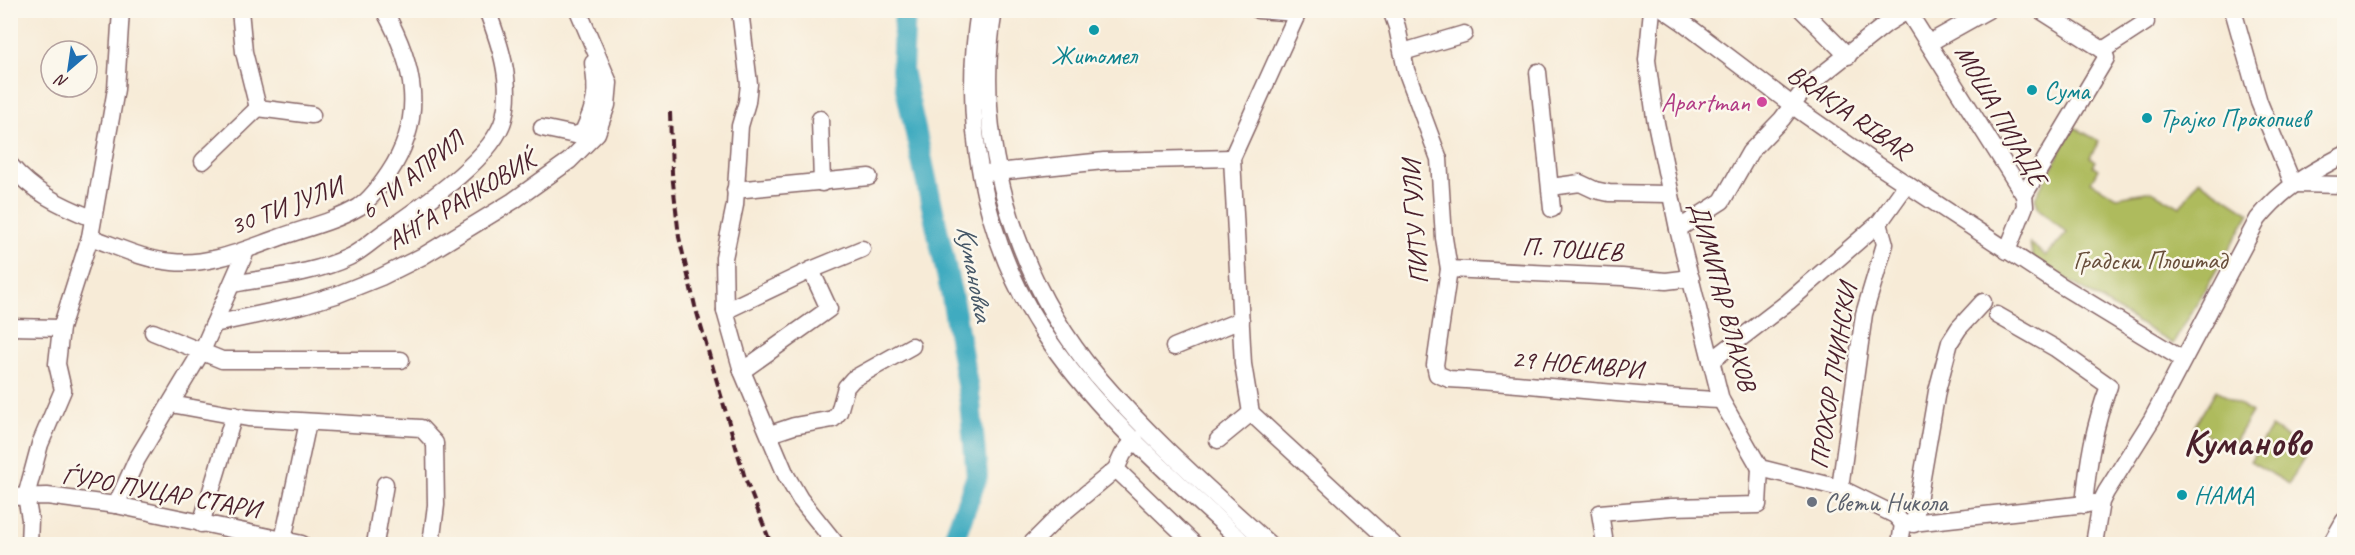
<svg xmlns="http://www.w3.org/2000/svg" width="2355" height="555" font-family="Caveat,sans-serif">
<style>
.green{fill:#aebb5d;stroke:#7c6d44;stroke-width:1.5}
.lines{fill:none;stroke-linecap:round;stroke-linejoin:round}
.river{stroke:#41abc0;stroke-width:22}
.minor-casing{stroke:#876667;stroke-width:19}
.minor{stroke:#fff;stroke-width:16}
.rail{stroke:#4a1f2b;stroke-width:4;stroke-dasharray:9 4.5;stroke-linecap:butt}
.culture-dot{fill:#0f9aa8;stroke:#fbf7ec;stroke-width:2}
.hotel-dot{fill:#d1479c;stroke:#fbf7ec;stroke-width:2}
.worship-dot{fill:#6b7280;stroke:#fbf7ec;stroke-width:2}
.labels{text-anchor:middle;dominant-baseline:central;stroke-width:5;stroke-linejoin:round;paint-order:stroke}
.culture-label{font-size:26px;fill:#0d838f;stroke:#fbf7ec;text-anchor:start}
.hotel-label{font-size:26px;fill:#b23c85;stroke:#fbf7ec;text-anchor:end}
.street-label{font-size:26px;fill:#4a1f2b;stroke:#fbf7ec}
.park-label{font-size:26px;fill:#684e3a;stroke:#fbf7ec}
.worship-label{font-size:26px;fill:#5b616d;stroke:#fbf7ec;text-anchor:start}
.water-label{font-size:27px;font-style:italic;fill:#465767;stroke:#fbf7ec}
.town-label{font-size:38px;font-weight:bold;fill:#4a1f2b;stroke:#fbf7ec}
</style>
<rect width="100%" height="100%" fill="#fbf7ec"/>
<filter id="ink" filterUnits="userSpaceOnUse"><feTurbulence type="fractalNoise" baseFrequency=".0167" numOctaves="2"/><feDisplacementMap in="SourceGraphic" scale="12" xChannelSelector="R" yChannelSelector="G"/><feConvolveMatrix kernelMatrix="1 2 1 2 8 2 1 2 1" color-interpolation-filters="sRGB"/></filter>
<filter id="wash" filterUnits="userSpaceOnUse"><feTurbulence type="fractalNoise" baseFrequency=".008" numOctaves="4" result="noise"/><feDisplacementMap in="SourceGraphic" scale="24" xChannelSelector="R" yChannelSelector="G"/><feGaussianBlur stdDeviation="1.35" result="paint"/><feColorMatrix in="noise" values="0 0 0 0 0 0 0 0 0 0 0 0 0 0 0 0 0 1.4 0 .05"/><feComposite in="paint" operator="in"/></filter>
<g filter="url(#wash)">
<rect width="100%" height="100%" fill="#f7ebd7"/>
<g class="green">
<path d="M2074 127 2099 141 2090 157 2096 161 2093 166 2098 169 2091 182 2117 197 2152 191 2180 207 2199 180 2250 213 2173 344 2033 259 2030 243 2046 256 2067 233 2039 209 2035 198Z"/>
<path d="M2216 390 2252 412 2230 449 2194 427Z"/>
<path d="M2271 427 2309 450 2289 484 2250 461Z"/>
</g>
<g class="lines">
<path class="river" d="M905 10 902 70 952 297 970 402 977 476 952 544"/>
</g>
</g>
<g filter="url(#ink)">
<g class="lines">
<defs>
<g id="minor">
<path d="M240 10 244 52 258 108 312 115"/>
<path d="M740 10 749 84 747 102 740 126 735 205 724 258 725 311 742 371 786 475 800 499 836 544"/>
<path d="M979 10C962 120 981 236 1042 330 1095 412 1174 478 1245 544"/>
<path d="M994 10C972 136 1015 279 1097 376 1149 437 1210 490 1269 544"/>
<path d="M1258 10 1298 13"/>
<path d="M1299 10 1232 158 1243 364 1251 413 1393 544"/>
<path d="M1391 10 1397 27 1406 70 1439 159 1444 238 1449 269 1435 365 1437 374 1449 379C1540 384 1630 397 1721 400"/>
<path d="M1652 10 1647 60 1655 118 1678 229 1721 400 1760 468 1840 488 1895 515 1903 524"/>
<path d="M1665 10 1684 23 1800 111 1876 164 2057 283 2182 359"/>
<path d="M1802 10 1848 56"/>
<path d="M1907 10 2024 195 2025 206 2007 251"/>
<path d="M2233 10 2259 102 2293 184"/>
<path d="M1929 43 1988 10"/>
<path d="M2103 50 2146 22"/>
<path d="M1403 52 1464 34"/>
<path d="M1538 72 1552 209"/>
<path d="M820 119 822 183"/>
<path d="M542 128 575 135 583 132C596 104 598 93 593 63"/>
<path d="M203 161 258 108"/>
<path d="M10 165C33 192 59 205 92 218"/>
<path d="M987 173 1104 161 1232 158"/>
<path d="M2294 184 2344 185"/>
<path d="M1551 187 1580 183 1595 190 1609 193 1669 194"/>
<path d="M735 190 869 177"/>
<path d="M2024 195 2106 58 2103 50 2040 10"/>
<path d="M1879 223 1907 184"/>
<path d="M1678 229 1722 201 1750 152 1782 119 1800 95 1819 77 1886 24 1907 11"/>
<path d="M90 237C116 246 144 260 172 262 209 266 244 250 278 238 305 228 334 222 359 207 371 199 381 185 389 173 426 117 415 66 384 10"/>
<path d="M1449 269 1622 277 1666 281 1691 278"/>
<path d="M233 284C271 277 314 274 349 257 362 251 374 239 386 231 420 207 494 158 504 118 513 82 500 44 487 10"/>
<path d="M725 311 811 270 862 249"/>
<path d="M1997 315 2055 348 2109 386C2094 425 2088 463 2084 505"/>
<path d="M214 324 303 305 336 295 381 277 423 256 513 201 569 161 597 133 607 105 609 83 578 10"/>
<path d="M10 327 61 328"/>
<path d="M153 332 222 360H401"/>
<path d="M1174 347 1241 320"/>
<path d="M1711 361 1788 302 1879 223 1885 244 1864 314 1840 488"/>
<path d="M742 371 829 309 811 270"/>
<path d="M171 404 248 418 421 428 435 443 436 505 431 544"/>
<path d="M770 434 794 426 833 419 839 412 846 387 853 379 912 346"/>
<path d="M1135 439 1123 454 1116 469 1194 544"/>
<path d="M1218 440 1251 413"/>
<path d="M10 497 47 496 116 505 302 544"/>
<path d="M116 505 137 459 202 351 246 251"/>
<path d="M201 524 234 415"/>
<path d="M1914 524 1937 391 1950 342 1959 328 1983 302"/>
<path d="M29 544 30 519 26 496 40 444 63 390 57 364 61 328 90 237 116 89 121 10"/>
<path d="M278 544 283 540 308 422"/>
<path d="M375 544 385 484"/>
<path d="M1031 544 1057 518 1116 469"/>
<path d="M1605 544 1600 513 1671 507 1758 505 1760 468"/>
<path d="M1900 544 1903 524 2095 503"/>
<path d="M2094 544 2101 502 2106 492 2152 419 2258 219C2283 188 2309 173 2344 155"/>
<path d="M2331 544 2344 521"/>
</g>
</defs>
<use href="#minor" class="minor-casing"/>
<use href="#minor" class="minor"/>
<path class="rail" d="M670 112 672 173 679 237 695 306 745 478 771 544"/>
</g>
</g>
<g class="culture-dot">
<circle cx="1094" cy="30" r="6"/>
<circle cx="2032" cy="90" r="6"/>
<circle cx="2147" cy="118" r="6"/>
<circle cx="2182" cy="495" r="6"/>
</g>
<circle class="hotel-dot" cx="1762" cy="102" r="6"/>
<circle class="worship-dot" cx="1812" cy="502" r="6"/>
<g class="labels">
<g class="culture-label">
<text x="1094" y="55" text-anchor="middle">Житомел</text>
<text x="2044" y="90">Сума</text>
<text x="2159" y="118">Трајко Прокопиев</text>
<text x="2194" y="495">НАМА</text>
</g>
<g class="hotel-label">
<text x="1750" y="102">Apartman</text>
</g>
<g class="street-label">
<text transform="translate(1849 112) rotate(35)">BRAKJA RIBAR</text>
<text transform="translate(2001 115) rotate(60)">МОША ПИЈАДЕ</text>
<text transform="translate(412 175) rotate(-39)">6 ТИ АПРИЛ</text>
<text transform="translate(461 200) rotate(-31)">АНЃА РАНКОВИЌ</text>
<text transform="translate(286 206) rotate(-21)">30 ТИ ЈУЛИ</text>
<text transform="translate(1415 222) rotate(-94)">ПИТУ ГУЛИ</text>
<text transform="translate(1572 249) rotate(3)">П. ТОШЕВ</text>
<text transform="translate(1723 296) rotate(75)">ДИМИТАР ВЛАХОВ</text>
<text transform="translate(1577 364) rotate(5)">29 НОЕМВРИ</text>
<text transform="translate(1833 376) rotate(-81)">ПРОХОР ПЧИНСКИ</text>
<text transform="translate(161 492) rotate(10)">ЃУРО ПУЦАР СТАРИ</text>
</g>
<g class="park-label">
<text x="2150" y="260">Градски Плоштад</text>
</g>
<g class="worship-label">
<text x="1824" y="502">Свети Никола</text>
</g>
<g class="water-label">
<text transform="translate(975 273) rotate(79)">Кумановка</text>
</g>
<g class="town-label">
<text x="2247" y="442">Куманово</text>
</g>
</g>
<rect width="2355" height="555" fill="none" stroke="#fbf7ec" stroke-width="36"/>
<g transform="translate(69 69) rotate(209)"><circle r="28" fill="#fbf7ec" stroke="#b4a19f" stroke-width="1.5"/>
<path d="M0-4.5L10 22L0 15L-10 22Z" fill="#1f6fb2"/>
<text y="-9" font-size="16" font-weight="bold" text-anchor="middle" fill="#4a1f2b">N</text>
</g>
</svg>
